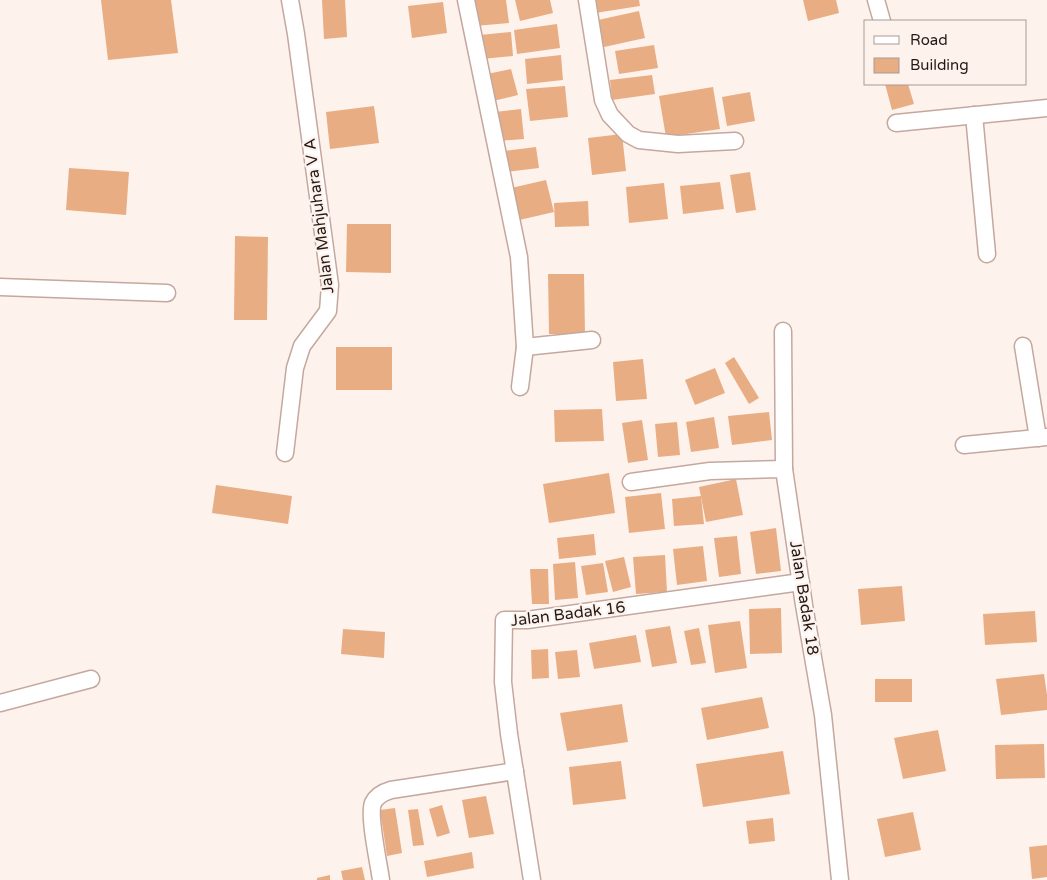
<svg xmlns="http://www.w3.org/2000/svg" width="1047" height="880" font-family="'Varela Round',sans-serif">
<style>
.building{fill:#e9ad83}
.lines{fill:none;stroke-linecap:round;stroke-linejoin:round}
.minor-casing{stroke:#c4a89e;stroke-width:19}
.minor{stroke:#fff;stroke-width:16}
.labels{text-anchor:middle;dominant-baseline:central;stroke-width:4.5;stroke-linejoin:round;paint-order:stroke}
.street-label{font-size:16px;fill:#231915;stroke:#fef2ed}
</style>
<rect width="100%" height="100%" fill="#fef2ed"/>
<g class="building">
<path d="M101 0H171L178 53 108 60Z"/>
<path d="M322 0H345L347 37 324 39Z"/>
<path d="M472 0H506L509 23 475 26Z"/>
<path d="M515 0H550L553 13 520 21Z"/>
<path d="M593 0H639L640 6 595 13Z"/>
<path d="M803 0H836L839 13 808 21Z"/>
<path d="M443 2 447 33 412 38 408 6Z"/>
<path d="M639 11 645 38 604 47 598 20Z"/>
<path d="M557 24 560 48 517 54 514 30Z"/>
<path d="M511 32 513 56 482 59 480 35Z"/>
<path d="M654 45 658 68 619 74 615 51Z"/>
<path d="M561 55 563 80 527 84 525 59Z"/>
<path d="M511 69 518 95 493 101 487 74Z"/>
<path d="M652 75 655 94 612 100 610 80Z"/>
<path d="M885 84H908L914 104 892 110Z"/>
<path d="M565 86 568 117 530 121 526 89Z"/>
<path d="M713 87 720 129 666 137 659 96Z"/>
<path d="M750 92 755 121 727 126 722 97Z"/>
<path d="M374 106 379 143 330 149 326 112Z"/>
<path d="M521 109 524 139 497 141 495 112Z"/>
<path d="M622 134 626 171 592 175 588 138Z"/>
<path d="M536 147 539 168 506 172 503 151Z"/>
<path d="M69 168 129 172 126 215 66 210Z"/>
<path d="M750 172 756 210 736 213 730 175Z"/>
<path d="M546 180 554 212 515 221 507 189Z"/>
<path d="M720 182 724 209 683 214 680 186Z"/>
<path d="M664 183 668 219 629 223 626 187Z"/>
<path d="M588 201 589 226 555 227 554 203Z"/>
<path d="M347 224H391V273L346 272Z"/>
<path d="M235 236 268 237 267 320H234Z"/>
<path d="M548 274H584L585 334H549Z"/>
<rect x="336" y="347" width="56" height="43"/>
<path d="M734 357 759 398 749 404 725 363Z"/>
<path d="M643 359 647 399 616 401 613 362Z"/>
<path d="M715 368 725 393 695 405 685 380Z"/>
<path d="M602 409 604 441 555 442 554 410Z"/>
<path d="M769 412 772 440 732 445 728 416Z"/>
<path d="M714 417 719 448 691 452 686 422Z"/>
<path d="M642 420 648 460 628 463 622 423Z"/>
<path d="M677 422 680 455 658 457 655 424Z"/>
<path d="M609 473 615 513 549 523 543 484Z"/>
<path d="M736 479 743 515 706 522 699 487Z"/>
<path d="M216 485 292 496 288 524 212 513Z"/>
<path d="M661 493 665 529 629 533 625 497Z"/>
<path d="M701 496 704 524 674 526 672 499Z"/>
<path d="M776 528 781 571 756 574 750 532Z"/>
<path d="M594 534 596 555 559 559 557 538Z"/>
<path d="M737 536 741 574 719 577 714 538Z"/>
<path d="M703 546 707 581 677 585 673 549Z"/>
<path d="M665 555 667 592 636 594 633 557Z"/>
<path d="M624 557 631 587 613 592 605 561Z"/>
<path d="M575 562 578 598 555 600 553 564Z"/>
<path d="M603 563 608 592 586 595 581 566Z"/>
<path d="M530 569H548L549 604H532Z"/>
<path d="M902 586 905 621 861 625 858 589Z"/>
<path d="M781 608 782 653 750 654 749 609Z"/>
<path d="M1035 611 1037 642 985 645 983 614Z"/>
<path d="M740 621 747 668 715 673 708 625Z"/>
<path d="M670 626 677 663 652 667 645 630Z"/>
<path d="M699 628 706 663 691 665 684 631Z"/>
<path d="M343 629 385 632 384 658 341 654Z"/>
<path d="M636 635 641 662 594 669 589 643Z"/>
<path d="M548 649 549 678 532 679 531 650Z"/>
<path d="M577 650 580 677 558 679 555 652Z"/>
<path d="M1044 674 1047 695V710L1001 715 996 679Z"/>
<rect x="875" y="679" width="37" height="23"/>
<path d="M762 697 769 728 707 740 701 708Z"/>
<path d="M622 704 628 742 567 751 560 713Z"/>
<path d="M938 730 946 771 903 779 894 738Z"/>
<path d="M1044 744 1045 778 996 779 995 745Z"/>
<path d="M783 751 790 794 703 807 696 764Z"/>
<path d="M621 761 626 799 573 805 569 767Z"/>
<path d="M486 796 494 834 469 838 462 800Z"/>
<path d="M442 805 450 833 437 837 429 809Z"/>
<path d="M395 808 402 853 387 856 380 810Z"/>
<path d="M418 809 424 845 413 846 408 810Z"/>
<path d="M913 812 921 850 885 857 877 819Z"/>
<path d="M773 818 775 841 749 844 746 821Z"/>
<path d="M1047 845V877L1032 879 1029 847Z"/>
<path d="M472 852 474 868 427 877 424 861Z"/>
<path d="M362 867 365 880H343L341 871Z"/>
<path d="M330 875V880H317V878Z"/>
</g>
<g class="lines">
<defs>
<g id="minor">
<path d="M466 0 519 257 525 347 520 387"/>
<path d="M587 0 603 100 610 115 628 134 639 140 678 144 735 141"/>
<path d="M876 0 882 21"/>
<path d="M974 115 987 254"/>
<path d="M896 123 1047 108"/>
<path d="M0 287 167 293"/>
<path d="M783 331 784 469"/>
<path d="M1023 346 1038 438"/>
<path d="M525 347 592 340"/>
<path d="M964 445 1047 437"/>
<path d="M285 453 295 368 302 346 328 311 330 285 296 34 290 0"/>
<path d="M631 482 710 471 784 469 804 605 823 715 840 880"/>
<path d="M0 703 91 679"/>
<path d="M381 880C379 864 368 816 373 803 377 795 384 792 391 790L515 771"/>
<path d="M532 880 509 734 503 682 504 620H527L801 582"/>
</g>
</defs>
<use href="#minor" class="minor-casing"/>
<use href="#minor" class="minor"/>
</g>
<g class="labels">
<g class="street-label">
<text transform="translate(319 216) rotate(-97)">Jalan Mahjuhara V A</text>
<text transform="translate(804 598) rotate(81)">Jalan Badak 18</text>
<text transform="translate(568 614) rotate(-7)">Jalan Badak 16</text>
</g>
</g>
<rect x="864" y="20" width="162" height="65" fill="#fef2ed" stroke="#a69b97"/>
<rect x="874" y="36" width="25" height="8" fill="#ffffff" stroke="#a69b97"/>
<text x="910" y="45" font-size="15" fill="#231915">Road</text>
<rect x="874" y="58" width="25" height="15" fill="#e9ad83" stroke="#a69b97"/>
<text x="910" y="70" font-size="15" fill="#231915">Building</text>
</svg>
